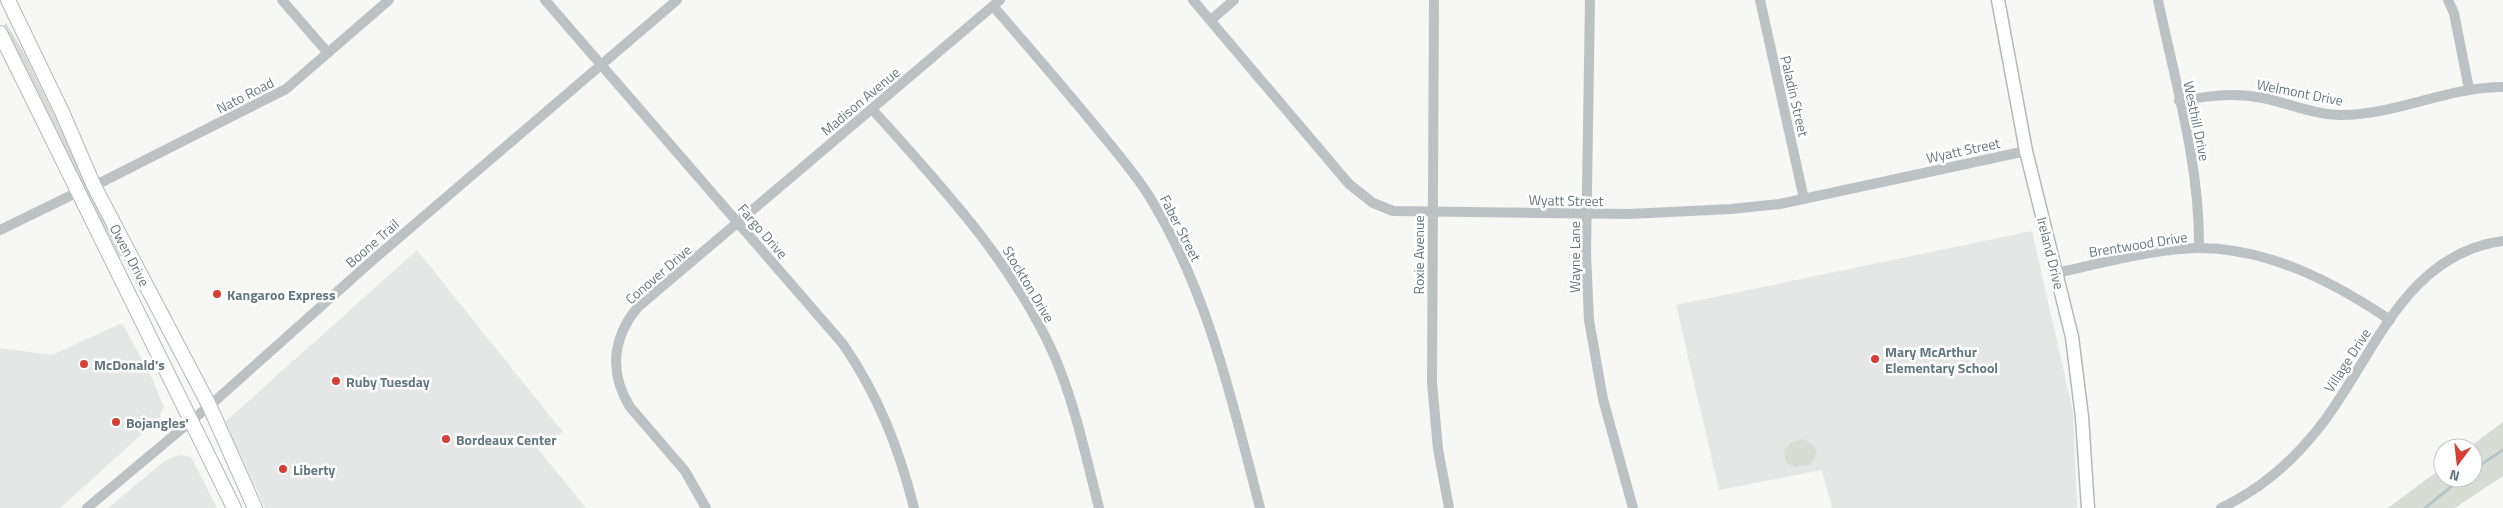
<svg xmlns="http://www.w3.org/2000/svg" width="2503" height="508" font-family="'Titillium Web',sans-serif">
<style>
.built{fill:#e5e7e6}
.green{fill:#d8dcd4}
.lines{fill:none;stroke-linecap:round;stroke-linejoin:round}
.stream{stroke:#b5c4c6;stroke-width:3}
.major-casing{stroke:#b2b8bb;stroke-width:15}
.highway-casing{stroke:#b2b7b9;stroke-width:16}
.minor{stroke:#bcc2c4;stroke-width:10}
.major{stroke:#fff;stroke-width:12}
.highway{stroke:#fff;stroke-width:14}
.poi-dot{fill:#d63e36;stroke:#fff;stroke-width:2}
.labels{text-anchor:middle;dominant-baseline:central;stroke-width:5;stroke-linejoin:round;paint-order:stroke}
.street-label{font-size:14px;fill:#65787e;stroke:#fff}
.poi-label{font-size:14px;font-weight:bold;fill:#65787e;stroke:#fff;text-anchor:start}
</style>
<rect width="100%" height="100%" fill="#f7f7f5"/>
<g class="built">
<path d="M2032 231 2073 412 2077 508H1832L1822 470 1719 490 1676 305Z"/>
<path d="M417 250 563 432 538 449 586 508H265L225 422Z"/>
<path d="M122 323 151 376 164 407 159 419 60 508H0V348L52 355Z"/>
<path d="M180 455 191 457 217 508H108L166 460Z"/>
</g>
<g class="green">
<path d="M6 23 24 53 123 255 119 257 101 227 3 26Z"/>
<path d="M2503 422V476L2455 508H2388L2443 467V478H2473V448H2468Z"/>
<path d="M1803 439 1814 445 1817 454 1810 465 1795 467 1786 463 1784 451 1791 442Z"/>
</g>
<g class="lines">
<g class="stream">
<path d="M2473 470 2503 450"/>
<path d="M2425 508 2462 478"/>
</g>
<defs>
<path id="major" d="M1998 0 2026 151 2072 337 2082 417 2088 508"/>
<g id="highway">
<path d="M8 0 62 112 94 186 209 405 255 508"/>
<path d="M0 33 234 508"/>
</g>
</defs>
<use href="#major" class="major-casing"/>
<use href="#highway" class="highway-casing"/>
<g class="minor">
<path d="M282 0 328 53"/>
<path d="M545 0 843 344C878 395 899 448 914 508"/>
<path d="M1193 0 1349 184 1373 203 1393 211 1629 214 1731 209 1780 204 2026 151"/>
<path d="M1434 0 1432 382 1438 449 1449 508"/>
<path d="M1590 0 1586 253 1589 320 1603 399 1633 508"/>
<path d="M1760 0 1804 199"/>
<path d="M2158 0C2175 82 2200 164 2199 248"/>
<path d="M2448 0 2454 13 2469 89"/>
<path d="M993 6C1026 44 1059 82 1091 121 1111 146 1132 169 1149 196 1208 291 1232 401 1260 508"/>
<path d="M1211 20 1234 0"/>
<path d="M2179 101C2208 96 2234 92 2263 98 2288 103 2315 115 2341 115 2396 115 2447 87 2503 87"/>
<path d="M872 109C940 185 1012 261 1054 355 1075 404 1086 457 1099 508"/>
<path d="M94 186 286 89 389 0"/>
<path d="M0 230 78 192"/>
<path d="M2056 273C2103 263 2151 249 2199 248 2268 248 2334 282 2390 320"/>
<path d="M87 508 215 401 374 259 677 0"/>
<path d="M706 508 685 471 630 407C609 373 612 338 638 307L1000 0"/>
<path d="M2221 508C2259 490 2292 462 2318 429 2373 361 2402 254 2503 241"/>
</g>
<use href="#major" class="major"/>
<use href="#highway" class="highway"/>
</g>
<g class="poi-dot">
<circle cx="217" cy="294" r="5"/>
<circle cx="1875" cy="359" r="5"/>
<circle cx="84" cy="364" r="5"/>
<circle cx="336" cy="381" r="5"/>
<circle cx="116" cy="422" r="5"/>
<circle cx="446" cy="439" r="5"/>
<circle cx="283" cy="469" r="5"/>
</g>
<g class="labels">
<g class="street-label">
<text transform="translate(2300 92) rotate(11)">Welmont Drive</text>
<text transform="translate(245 95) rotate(-27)">Nato Road</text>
<text transform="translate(1795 96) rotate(77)">Paladin Street</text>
<text transform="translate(860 101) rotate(-40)">Madison Avenue</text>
<text transform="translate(2197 121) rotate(78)">Westhill Drive</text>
<text transform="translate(1963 150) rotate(-12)">Wyatt Street</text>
<text transform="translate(1566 200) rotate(1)">Wyatt Street</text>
<text transform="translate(1181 228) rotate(63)">Faber Street</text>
<text transform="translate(763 231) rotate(49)">Fargo Drive</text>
<text transform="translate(372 243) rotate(-41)">Boone Trail</text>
<text transform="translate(2138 244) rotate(-9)">Brentwood Drive</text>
<text transform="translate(2051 253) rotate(76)">Ireland Drive</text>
<text transform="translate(130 255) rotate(62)">Owen Drive</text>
<text transform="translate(1418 255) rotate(-90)">Roxie Avenue</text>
<text transform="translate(1574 257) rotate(-90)">Wayne Lane</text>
<text transform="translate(658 274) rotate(-41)">Conover Drive</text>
<text transform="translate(1029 284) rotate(59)">Stockton Drive</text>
<text transform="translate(2347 360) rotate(-57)">Village Drive</text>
</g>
<g class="poi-label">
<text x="227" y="294">Kangaroo Express</text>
<text x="1885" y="351">Mary McArthur<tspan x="1885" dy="16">Elementary School</tspan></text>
<text x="94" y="364">McDonald's</text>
<text x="346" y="381">Ruby Tuesday</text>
<text x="126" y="422">Bojangles'</text>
<text x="456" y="439">Bordeaux Center</text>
<text x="293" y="469">Liberty</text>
</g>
</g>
<g transform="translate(2458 463) rotate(195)"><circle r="24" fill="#ffffff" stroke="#c1c9cb"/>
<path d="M0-4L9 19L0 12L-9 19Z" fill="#d63e36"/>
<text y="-8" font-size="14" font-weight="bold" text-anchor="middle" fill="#65787e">N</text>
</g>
</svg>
